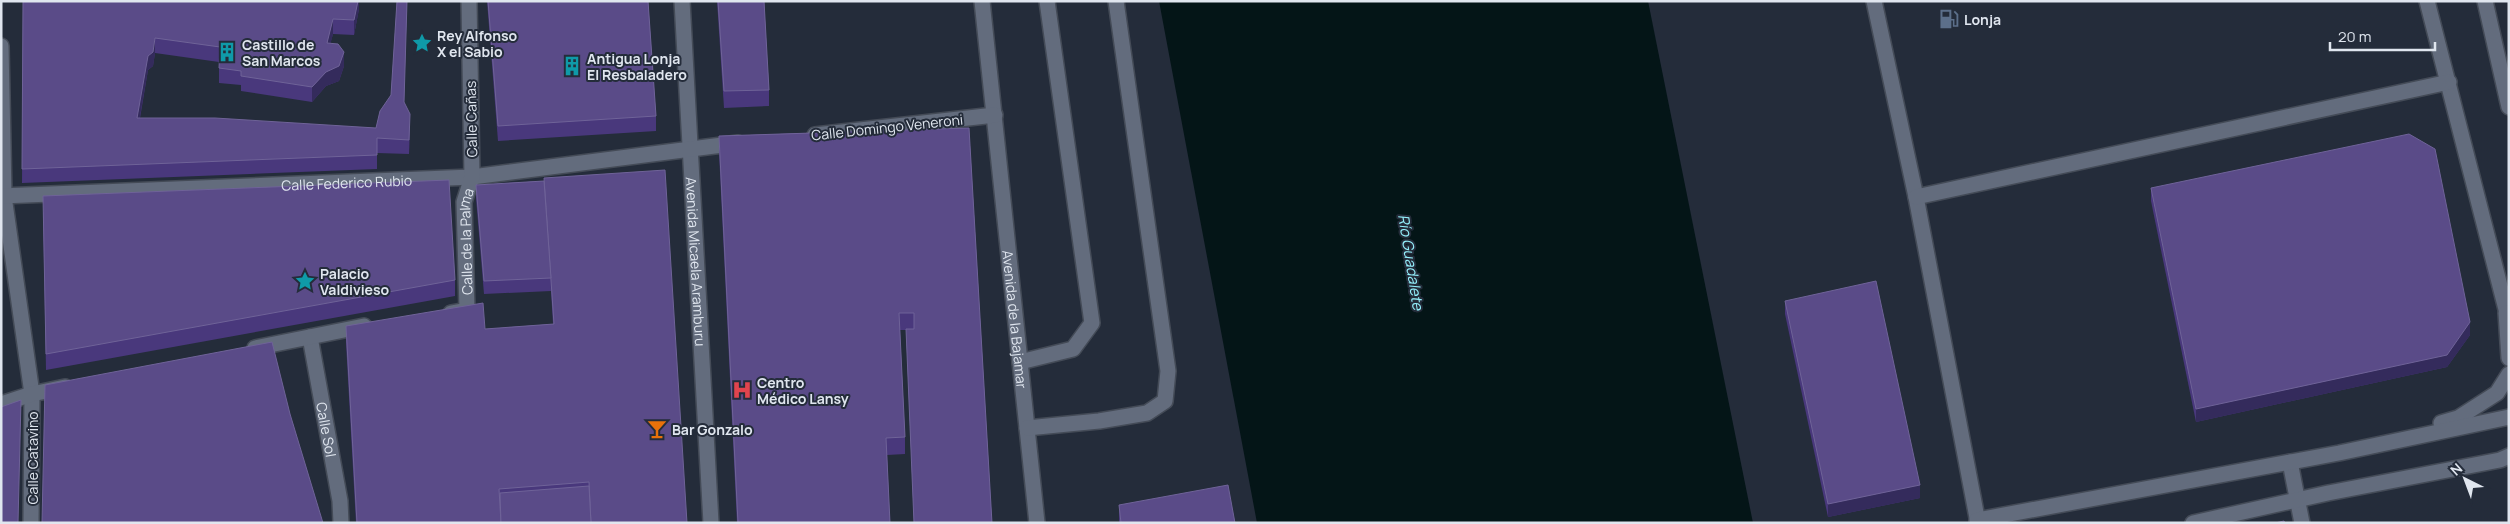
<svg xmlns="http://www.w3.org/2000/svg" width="2510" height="524" font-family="Manrope,sans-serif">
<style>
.water{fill:#041517}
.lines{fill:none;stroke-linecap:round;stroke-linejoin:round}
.minor-casing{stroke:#444b57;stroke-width:18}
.minor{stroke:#636c7d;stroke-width:15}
.wall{fill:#49387c}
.shaded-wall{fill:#342b5c}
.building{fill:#5a4b88;stroke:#6f6398}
.labels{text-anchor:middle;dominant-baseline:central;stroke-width:4;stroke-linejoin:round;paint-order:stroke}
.poi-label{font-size:14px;font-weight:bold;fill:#e0e6ef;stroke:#242c3a;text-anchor:start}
.street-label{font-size:14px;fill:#e0e6ef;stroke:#242c3a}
.water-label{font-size:15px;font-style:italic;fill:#95f1fd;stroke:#242c3a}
</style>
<rect width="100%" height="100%" fill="#242c3a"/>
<path class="water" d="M1159 1H1648L1753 523H1257Z"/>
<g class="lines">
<defs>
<g id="minor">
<path id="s1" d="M682 1 711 523"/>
<path id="s2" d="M982 1 1037 523"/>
<path d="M1874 1 1916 197 1978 523"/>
<path d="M2427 1 2509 321"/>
<path d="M2485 1 2509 107"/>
<path d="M1 46 4 196 32 394 31 523"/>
<path d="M815 135 995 115"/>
<path id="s3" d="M1 196 472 177 738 143"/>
<path d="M1916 197 2449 82"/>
<path id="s4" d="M451 313 467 310 464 202 472 177 469 1"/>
<path d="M2506 313 2509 358"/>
<path id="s5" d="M310 337 340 501 341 523"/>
<path d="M255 348 364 326"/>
<path d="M1020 362 1073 349 1092 323 1047 1"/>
<path d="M1 404 32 394 65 387"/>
<path d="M2441 423 2458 418 2497 393 2509 374"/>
<path d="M1027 428 1099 421 1147 413 1165 401 1168 371 1116 1"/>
<path d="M2290 462 2302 523"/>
<path d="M1977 520 2339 453 2509 417"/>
<path d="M2193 523 2328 493 2500 460 2509 456"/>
</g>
</defs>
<use href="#minor" class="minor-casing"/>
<use href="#minor" class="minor"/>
</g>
<g class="wall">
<path d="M23 1H359V9L354 35 333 34 330 44 344 66 339 81 326 86 312 102 241 91V85L219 83V62L155 53 153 66 148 70 140 118 376 128 391 95 397 1H407L404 103 410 128 409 154 377 153V169L22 183Z"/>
<path d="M487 1H648L656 116V131L498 141Z"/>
<path d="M717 1H764L769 90V106L724 108Z"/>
<path d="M969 128 992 523H914L906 330H900L905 437V454L887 455 890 523H737L719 152V136Z"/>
<path d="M544 181 687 523H356L346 343V326L485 329 553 324 551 291 484 294 476 198V185Z"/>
<path d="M2151 188 2470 335 2447 367 2196 422 2151 201Z"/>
<path d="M43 212 455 280V296L46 370Z"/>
<path d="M1785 301 1920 498 1828 517 1785 314Z"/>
<path d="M1119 505 1235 523H1119Z"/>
</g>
<g class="shaded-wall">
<path d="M358 1H359V9L354 35V20Z"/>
<path d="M333 19V34L327 58V43Z"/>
<path d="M155 38V53L153 66 148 70 137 133V118L148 56Z"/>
<path d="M344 52V66L339 81 326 86 312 102V87Z"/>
<path d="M410 114V128L409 154V140Z"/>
<path d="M2470 322V335L2447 367 2196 422V409Z"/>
<path d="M1920 485V498L1828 517V504Z"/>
</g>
<g class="building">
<path d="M23 1H358L354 20 333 19 327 43 338 44 344 52 339 66 326 72 312 87 241 76V71L219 68 220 47 155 38 153 52 148 56 137 118H215L376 128 380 111 391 95 397 1H407L404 102 410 114 409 140 377 138V155L22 169Z"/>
<path d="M488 1H648L656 116 498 126Z"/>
<path d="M718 1H764L769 90 724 91Z"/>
<path d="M969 128 992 523H914L906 329H914V313H899L905 437 886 438 890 523H738L719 136Z"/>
<path d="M2409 134 2435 149 2470 322 2447 355 2196 409 2151 188Z"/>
<path d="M665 170 687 523H591L589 482 499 489 501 523H357L346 326 483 303 485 329 554 324 544 178Z"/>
<path d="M449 180 455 280 46 354 43 196Z"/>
<path d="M544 181 551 278 484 281 476 185Z"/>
<path d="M1876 281 1920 485 1828 504 1785 301Z"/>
<path d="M272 342 290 414 323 523H42L45 385Z"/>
<path d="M21 400 18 523H1V407Z"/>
<path d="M1228 485 1235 523H1121L1119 505Z"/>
<path d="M589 486 591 523H501L500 493Z"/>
<path d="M2284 521 2285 523H2275Z"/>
</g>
<defs>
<symbol id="fuel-bare" viewBox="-9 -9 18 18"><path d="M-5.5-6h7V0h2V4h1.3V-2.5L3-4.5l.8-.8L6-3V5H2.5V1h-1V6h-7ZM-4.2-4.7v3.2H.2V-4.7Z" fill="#5c6f8a" stroke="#242c3a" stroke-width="2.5" paint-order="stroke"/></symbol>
<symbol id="sight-bare" viewBox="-9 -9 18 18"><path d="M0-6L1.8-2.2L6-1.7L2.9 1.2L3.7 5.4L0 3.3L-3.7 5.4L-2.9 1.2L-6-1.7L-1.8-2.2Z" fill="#0f9aa8" stroke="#242c3a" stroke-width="2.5" paint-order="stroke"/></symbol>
<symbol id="building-bare" viewBox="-9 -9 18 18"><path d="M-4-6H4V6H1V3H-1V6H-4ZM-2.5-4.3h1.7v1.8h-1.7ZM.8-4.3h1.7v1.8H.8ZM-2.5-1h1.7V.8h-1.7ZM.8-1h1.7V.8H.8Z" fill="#0f9aa8" stroke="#242c3a" stroke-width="2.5" paint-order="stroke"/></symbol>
<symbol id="hospital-bare" viewBox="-9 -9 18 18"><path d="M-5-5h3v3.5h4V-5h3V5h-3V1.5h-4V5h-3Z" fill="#e0444e" stroke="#242c3a" stroke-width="2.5" paint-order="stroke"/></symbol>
<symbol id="bar-bare" viewBox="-9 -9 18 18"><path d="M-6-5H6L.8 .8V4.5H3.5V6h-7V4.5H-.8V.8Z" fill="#e8710a" stroke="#242c3a" stroke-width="2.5" paint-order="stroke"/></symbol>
</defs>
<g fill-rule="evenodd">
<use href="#fuel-bare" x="1935" y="5" width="28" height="28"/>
<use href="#sight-bare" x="408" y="29" width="28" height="28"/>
<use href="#building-bare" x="213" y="38" width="28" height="28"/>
<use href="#building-bare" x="558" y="52" width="28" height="28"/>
<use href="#sight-bare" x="291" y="267" width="28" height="28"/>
<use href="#hospital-bare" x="728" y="376" width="28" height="28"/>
<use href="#bar-bare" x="643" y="415" width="28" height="28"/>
</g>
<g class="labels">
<g class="poi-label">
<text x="1964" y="19">Lonja</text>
<text x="437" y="35">Rey Alfonso<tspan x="437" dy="16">X el Sabio</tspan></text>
<text x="242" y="44">Castillo de<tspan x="242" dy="16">San Marcos</tspan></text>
<text x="587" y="58">Antigua Lonja<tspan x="587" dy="16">El Resbaladero</tspan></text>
<text x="320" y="273">Palacio<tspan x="320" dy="16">Valdivieso</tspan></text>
<text x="757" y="382">Centro<tspan x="757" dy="16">Médico Lansy</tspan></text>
<text x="672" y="429">Bar Gonzalo</text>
</g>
<g class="street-label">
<text transform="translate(471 119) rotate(-91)">Calle Cañas</text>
<text transform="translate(887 127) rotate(-6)">Calle Domingo Veneroni</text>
<text stroke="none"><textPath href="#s3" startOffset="346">Calle Federico Rubio</textPath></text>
<text stroke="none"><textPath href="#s4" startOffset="85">Calle de la Palma</textPath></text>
<text stroke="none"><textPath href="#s1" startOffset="261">Avenida Micaela Aramburu</textPath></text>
<text stroke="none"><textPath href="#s2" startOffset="320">Avenida de la Bajamar</textPath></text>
<text stroke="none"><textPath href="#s5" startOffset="94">Calle Sol</textPath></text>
<text transform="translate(32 458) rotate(-90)">Calle Catavino</text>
</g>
<g class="water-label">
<text transform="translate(1411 262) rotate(81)">Río Guadalete</text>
</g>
</g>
<rect width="2510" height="524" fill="none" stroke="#e0e6ef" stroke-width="5"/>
<g transform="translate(2465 479) rotate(318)" stroke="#242c3a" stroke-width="4" paint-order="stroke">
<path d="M0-4L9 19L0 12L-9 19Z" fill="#e0e6ef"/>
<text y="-8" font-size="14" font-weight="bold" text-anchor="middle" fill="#e0e6ef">N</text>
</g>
<path d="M2330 42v8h105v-8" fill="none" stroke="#e0e6ef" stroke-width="2.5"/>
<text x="2338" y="42" font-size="15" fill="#e0e6ef" stroke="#242c3a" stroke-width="4" paint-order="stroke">20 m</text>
</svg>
